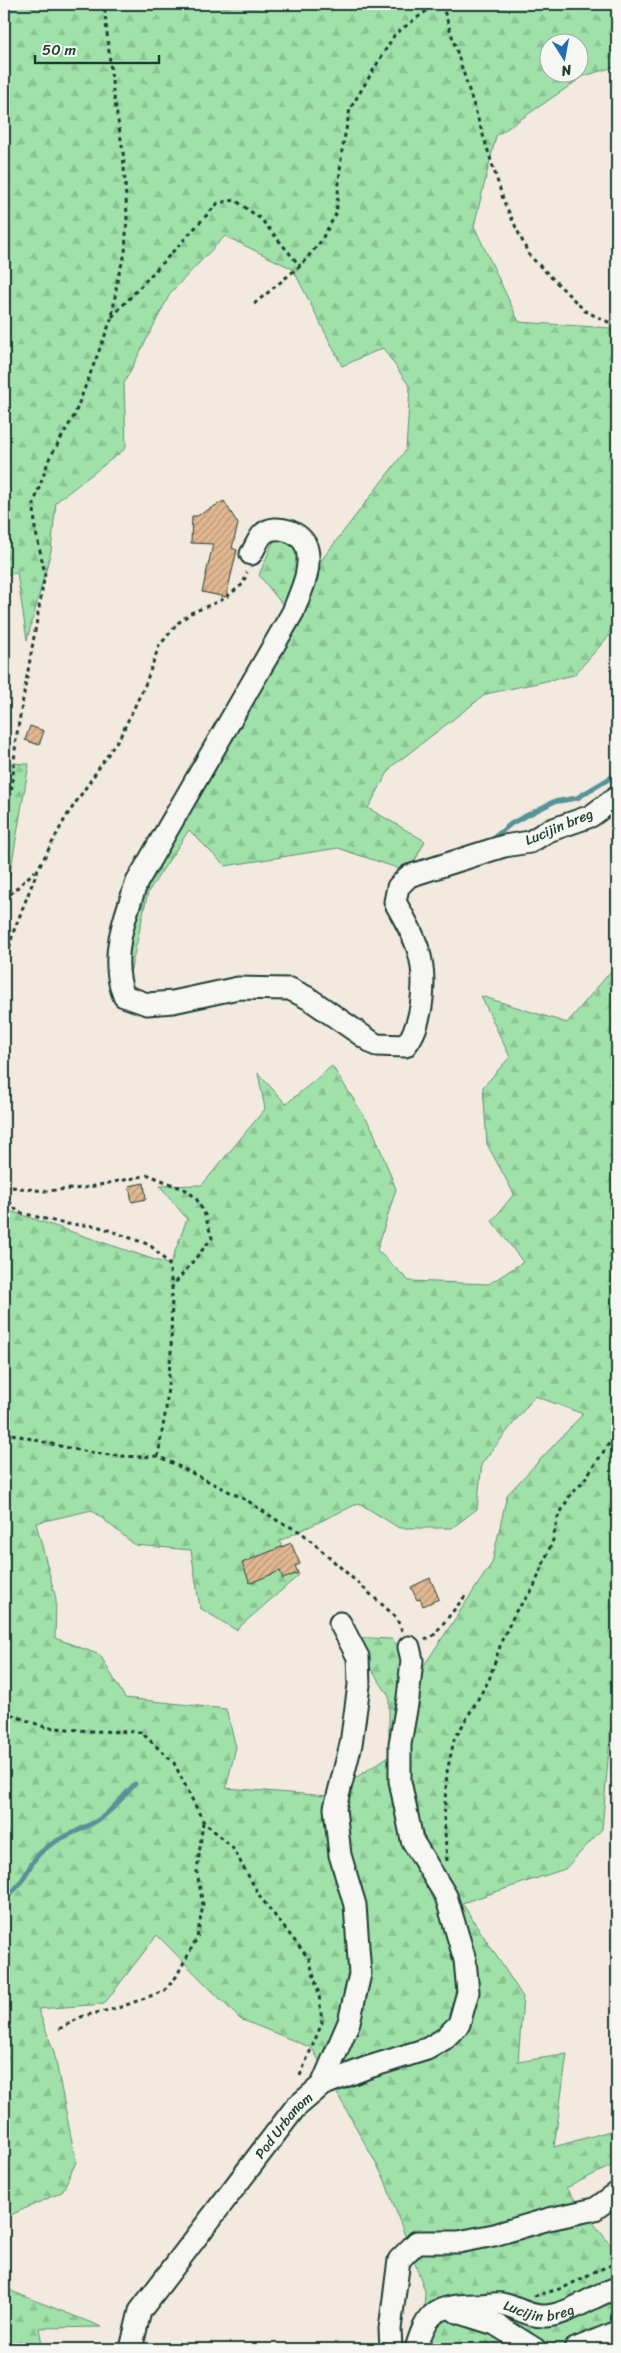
<svg xmlns="http://www.w3.org/2000/svg" width="621" height="2353" font-family="Sriracha,sans-serif">
<style>
.forest{fill:url(#forest-firs);stroke:#608f6f;fill-rule:evenodd}
.lines{fill:none;stroke-linecap:round;stroke-linejoin:round}
.stream{stroke:#589398;stroke-width:5}
.building{fill:url(#building-hatch);stroke:#1f3d34}
.minor-casing{stroke:#1f3d34;stroke-width:25}
.path{stroke:#1f3d34;stroke-width:3;stroke-dasharray:4 4;stroke-linecap:butt}
.minor{stroke:#f6f6f2;stroke-width:21}
.labels{text-anchor:middle;dominant-baseline:central;stroke-width:4;stroke-linejoin:round;paint-order:stroke}
.street-label{font-size:14px;fill:#1f3d34;stroke:#f6f6f2}
</style>
<defs>
<pattern id="forest-firs" width="22" height="20" patternUnits="userSpaceOnUse" patternTransform="scale(1.25)"><rect width="22" height="20" fill="#a0e1aa"/><path d="M5 1l3.5 6h-7zM16 11l3.5 6h-7z" fill="#89c293"/></pattern>
<pattern id="building-hatch" width="6" height="6" patternUnits="userSpaceOnUse" patternTransform="scale(1.25)"><rect width="6" height="6" fill="#e1b891"/><path d="M-1 1l2-2M0 6l6-6M5 7l2-2" fill="none" stroke="#b69777"/></pattern>
</defs>
<rect width="100%" height="100%" fill="#f2eadf"/>
<filter id="ink" filterUnits="userSpaceOnUse"><feTurbulence type="fractalNoise" baseFrequency=".02" numOctaves="2"/><feDisplacementMap in="SourceGraphic" scale="10" xChannelSelector="R" yChannelSelector="G"/><feConvolveMatrix kernelMatrix="1 2 1 2 8 2 1 2 1" color-interpolation-filters="sRGB"/></filter>
<g filter="url(#ink)">
<g class="forest">
<path d="M4 4H617V66L584 76 496 136 474 226 519 322 610 328 617 332V627L574 675 486 694 391 767 368 808 425 841 409 872 338 848 225 866 189 830 148 892 130 973 125 916 290 614 259 575 277 533 320 562 406 450 410 387 383 348 342 366 293 269 225 236 171 292 124 383 126 448 56 502 51 551 27 640 17 573 4 575ZM548 42H578V72H548Z"/>
<path d="M4 763 29 764 4 909Z"/>
<path d="M617 964V1704L613 1703 602 1829 565 1869 462 1903 523 1997 518 2062 567 2054 554 2147 617 2129V2163L566 2188 617 2253V2349H422L425 2291 384 2178 312 2048 240 2019 157 1935 104 2004 38 2009 54 2052 76 2162 62 2192 4 2218V1209L170 1265 187 1219 160 1186 202 1185 265 1109 258 1073 286 1104 332 1066 372 1128 396 1189 377 1250 409 1281 489 1284 523 1262 492 1221 514 1194 487 1144 483 1087 510 1057 481 996 567 1023ZM535 1396 583 1414 507 1495 492 1563 423 1667 391 1639 350 1637 389 1696V1756L328 1796 226 1788 236 1747 226 1709 125 1698 100 1655 55 1638 56 1599 36 1523 92 1510 135 1545 191 1550 200 1608 236 1630 299 1575 279 1541 359 1503 399 1528H452L477 1509 482 1463Z"/>
<path d="M4 2272 11 2291 102 2327 39 2328 43 2349H4Z"/>
</g>
<g class="lines">
<g class="stream">
<path d="M496 836 512 823 553 802 577 798 617 774"/>
<path d="M4 1896C24 1888 26 1867 40 1853 56 1838 75 1833 93 1823 109 1815 122 1797 135 1784"/>
</g>
</g>
<g class="building">
<path d="M224 501 238 524 232 548 237 550 226 597 202 592 213 544 191 543 192 516H197Z"/>
<path d="M30 726 44 731 39 745 25 740Z"/>
<path d="M144 1183 146 1199 132 1202 129 1186Z"/>
<path d="M291 1543 300 1564 295 1566 298 1573 283 1579 280 1571 250 1583 242 1563Z"/>
<path d="M430 1578 439 1599 423 1606 420 1599 417 1600 411 1587Z"/>
</g>
<g class="lines">
<defs>
<g id="minor">
<path d="M251 554C255 548 258 539 263 534 276 522 304 533 307 549 312 571 300 593 293 612L137 882C124 918 109 959 124 996L147 1004 173 1002 238 988 290 989 308 998 376 1045 405 1046C415 1034 418 1022 421 1007 428 961 417 941 395 902L398 887 409 876 504 846 530 842 548 831 591 816 617 797"/>
<path d="M322 2085 349 2022 360 1974 355 1905 340 1855 335 1808 351 1744 359 1685 358 1657 340 1623"/>
<path d="M456 2310 457 2312 495 2324 535 2349"/>
<path id="s1" d="M131 2349 140 2311 295 2108 322 2085 366 2068 427 2049 444 2039 459 2024 468 1992 465 1960 446 1896 412 1840 400 1781V1744L408 1698 412 1660 409 1647"/>
<path d="M391 2349 390 2329 399 2260 417 2242H459L494 2235 549 2219 595 2209 617 2193"/>
<path id="s2" d="M416 2349C427 2311 436 2306 475 2305 484 2305 494 2303 502 2304 518 2307 528 2317 546 2316 571 2314 593 2295 617 2288"/>
<path d="M575 2349 617 2332"/>
</g>
</defs>
<use href="#minor" class="minor-casing"/>
<g class="path">
<path d="M442 4 504 202 529 255 585 311 617 326"/>
<path d="M254 304 300 266 319 244 336 214 342 150 350 109 395 34 436 4"/>
<path d="M112 317 218 203 235 200 261 219 300 266"/>
<path d="M4 813 12 787 16 739 45 574 35 528 34 503 49 459 74 416 112 317 118 276 125 254 127 215 123 151 113 91 104 4"/>
<path d="M4 900 35 871"/>
<path d="M4 971 13 933 38 869 66 817 121 735 145 685 159 646 178 623 191 613 224 599 243 584 247 572"/>
<path d="M4 1186 44 1191 84 1188 149 1175 186 1190 196 1198 205 1215 212 1238 172 1287"/>
<path d="M4 1195 18 1212 65 1224 97 1226 150 1245 169 1264 172 1288 171 1351 166 1409 158 1456 248 1501 278 1521 301 1532 396 1617 402 1631"/>
<path d="M4 1432C56 1445 104 1460 158 1456"/>
<path d="M425 1640 434 1635 466 1595"/>
<path d="M4 1712 45 1727 90 1731 141 1732 174 1763 203 1821 232 1847 261 1898 309 1959 319 1994 322 2023 299 2078"/>
<path d="M447 1861 444 1818 447 1772 454 1740 489 1680 502 1640 516 1611 533 1589 553 1540 557 1519 569 1497 582 1483 617 1432"/>
<path d="M59 2029 83 2016 118 2008 164 1991 176 1977 197 1938 203 1905 197 1872 203 1822"/>
<path d="M534 2296 563 2288 596 2271 617 2263"/>
</g>
<use href="#minor" class="minor"/>
</g>
</g>
<g class="labels">
<g class="street-label">
<text transform="translate(559 827) rotate(-23)">Lucijin breg</text>
<text stroke="none"><textPath href="#s1" startOffset="274">Pod Urbanom</textPath></text>
<text stroke="none"><textPath href="#s2" startOffset="148">Lucijin breg</textPath></text>
</g>
</g>
<rect width="621" height="2353" fill="none" stroke="#f6f6f2" stroke-width="20"/>
<rect x="10" y="10" width="601" height="2333" fill="none" stroke="#1f3d34" stroke-width="2" filter="url(#ink)"/>
<g transform="translate(564 58) rotate(169)"><circle r="24" fill="#f6f6f2" stroke="#a0aca6"/>
<path d="M0-4L9 19L0 12L-9 19Z" fill="#1f6fb2"/>
<text y="-8" font-size="14" font-weight="bold" text-anchor="middle" fill="#1f3d34">N</text>
</g>
<path d="M35 55v8h124v-8" fill="none" stroke="#1f3d34" stroke-width="2.5"/>
<text x="42" y="55" font-size="15" fill="#1f3d34" stroke="#f6f6f2" stroke-width="4" paint-order="stroke">50 m</text>
</svg>
